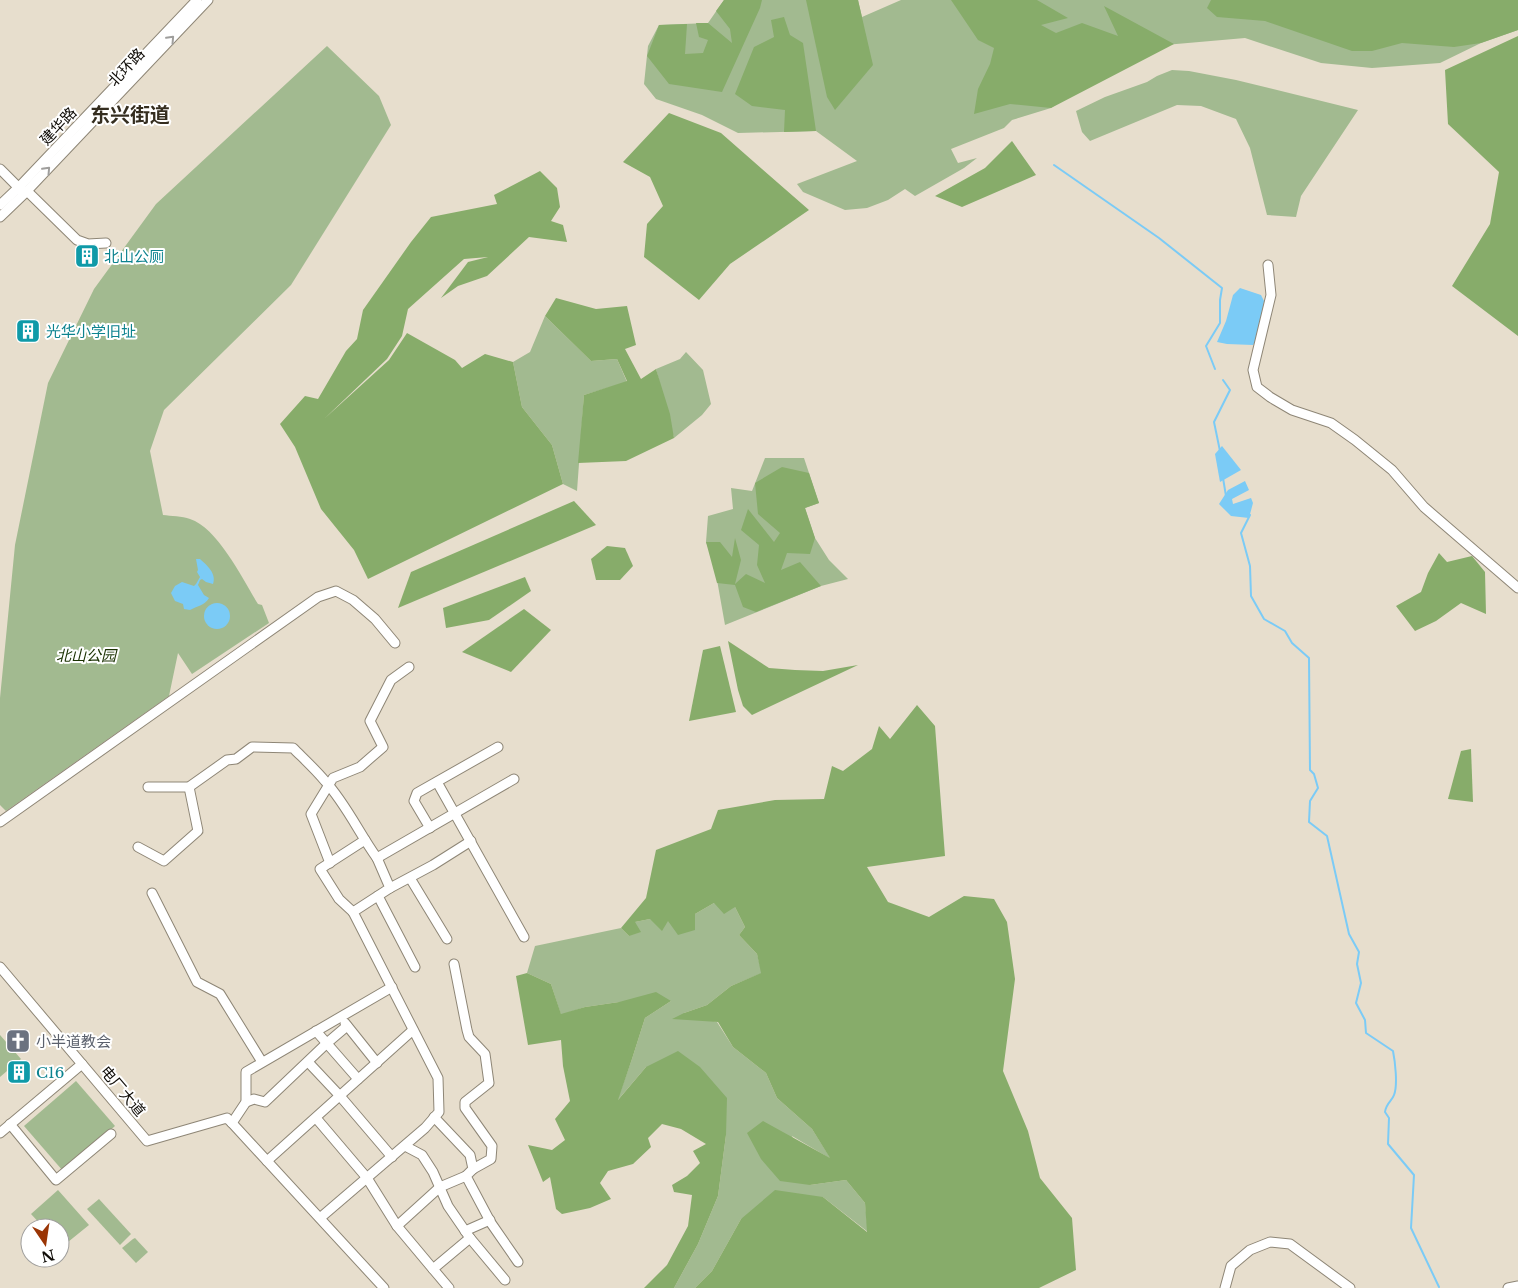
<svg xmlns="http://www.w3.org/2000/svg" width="1518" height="1288" font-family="'Libre Baskerville','Noto Sans SC',serif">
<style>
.green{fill:#a2ba90}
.forest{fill:#87ac6a}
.water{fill:#7bcbf6}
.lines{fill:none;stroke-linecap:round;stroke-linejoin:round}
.stream{stroke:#7bcbf6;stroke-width:2}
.minor-casing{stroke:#8e8676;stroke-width:11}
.minor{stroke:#fff;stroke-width:9}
.oneway{stroke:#9f9e9c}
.labels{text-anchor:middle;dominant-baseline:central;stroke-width:4;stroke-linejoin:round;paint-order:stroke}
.street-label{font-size:15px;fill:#0f0c07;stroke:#fff}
.culture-label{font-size:15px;fill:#0d838f;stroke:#fff;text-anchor:start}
.park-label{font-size:15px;font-style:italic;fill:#193000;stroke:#fff}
.worship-label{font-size:15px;fill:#5b616d;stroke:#fff;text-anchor:start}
.district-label{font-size:20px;font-weight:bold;fill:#342d1f;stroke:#fff}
</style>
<rect width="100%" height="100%" fill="#e7decd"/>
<g class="green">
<path d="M724 0H858L862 17 901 0H1518V30L1481 43 1440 63 1372 68 1321 63 1245 38 1142 47 1051 108 1012 120 1004 128 951 149 958 163 977 158 964 168 915 196 905 189 888 200 867 208 845 210 803 192 797 184 857 161 816 131 738 133 702 115 656 99 644 84 648 46 659 25 708 23Z"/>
<path d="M327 46 379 96 391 125 291 285 164 410 150 451 163 515C171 516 182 516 190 519 218 528 243 580 258 604L262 605 269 623 192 674 178 653 169 696 6 811 0 805V698L15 545 48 383 94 289 156 204Z"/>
<path d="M1172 70 1189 71 1236 80 1358 110 1301 196 1296 217 1267 215 1250 148 1236 119 1201 106 1177 105 1090 141 1082 132 1076 111 1105 97 1147 82 1157 76Z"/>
<path d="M545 316 591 361 617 359 627 382 584 395 577 491 563 484 552 445 522 407 513 362 530 352Z"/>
<path d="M686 352 703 370 711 404 702 415 674 438 656 369 680 359Z"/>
<path d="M765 458H804L819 503 805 508 815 538 829 560 848 579 821 586 725 625 714 563 706 542 708 516 733 509 731 488 752 491Z"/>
<path d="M714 903 735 907 745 927 739 935 757 954 762 973 731 986 707 1005 684 1013 717 1022 733 1047 766 1073 777 1098 812 1129 831 1159 792 1136 810 1185 846 1180 865 1203 868 1232 823 1197 741 1219 712 1271 695 1288H674L698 1244 718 1196 726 1135 646 1067 617 1101 632 1059 645 1018 671 1001 619 1002 585 1007 561 1015 551 984 527 973 535 946 621 928 629 936 635 922 650 919 668 921 695 914Z"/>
<path d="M0 1035 21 1059 0 1077Z"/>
<path d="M76 1081 115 1126 63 1171 24 1126Z"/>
<path d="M58 1190 89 1225 68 1242 60 1233V1228H44L31 1214Z"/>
<path d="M99 1199 131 1234 120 1245 87 1209Z"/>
<path d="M135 1238 148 1252 136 1263 122 1248 133 1239Z"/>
</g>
<g class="forest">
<path d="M724 0H762L760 8 722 92 669 84 647 56 659 25 687 24 685 54 703 53 708 40 699 37 696 23H708L732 43 730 29 716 11Z"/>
<path d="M806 0H858L873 65 835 110 827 97Z"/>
<path d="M951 0H1037L1068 18 1041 25 1056 33 1082 23 1118 36 1104 6 1174 44 1051 108 1010 104 974 114 978 89 990 64 994 48 978 40Z"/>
<path d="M1211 0H1518V30L1481 43 1454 47 1402 43 1372 51H1352L1265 21 1217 17 1207 8Z"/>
<path d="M784 17 790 35 803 43 816 131 784 132 785 110 752 106 735 94 754 47 774 37 771 20Z"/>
<path d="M1518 36V336L1452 286 1490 224 1499 172 1448 124 1445 70Z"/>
<path d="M669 113 721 133 809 210 730 264 699 300 644 257 647 224 663 206 650 177 623 162Z"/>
<path d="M1012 141 1036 175 962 207 935 196 985 168Z"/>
<path d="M540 171 557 188 560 207 551 221 563 225 567 242 529 237 487 276 458 286 441 298 468 262 488 257 464 259 408 309 402 336 387 359 324 419 389 360 407 333 455 360 462 368 485 354 513 362 522 407 552 445 563 484 368 579 354 550 321 509 295 447 280 424 305 396 318 399 346 351 357 339 363 310 411 242 431 217 497 204 494 195Z"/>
<path d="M556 298 596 309 627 306 636 345 625 349 641 379 656 369 670 414 674 438 626 461 578 463 584 395 627 381 617 359 591 361 545 316Z"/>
<path d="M782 467 809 473 819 503 805 508 815 538 810 554 787 553 781 570 800 562 821 586 756 612 743 607 735 585 717 583 706 542H720L732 557 735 538 741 560 735 584 746 574 765 583 757 565 759 545 741 530 748 509 774 542 780 533 758 514 755 483Z"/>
<path d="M574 501 596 525 398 608 411 572Z"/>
<path d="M607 546 625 548 633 566 620 580H596L591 559Z"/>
<path d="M1439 553 1447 562 1472 556 1485 572 1486 614 1461 603 1436 621 1415 631 1396 606 1421 592 1428 573Z"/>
<path d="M525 577 531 591 489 620 446 628 443 608Z"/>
<path d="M524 609 551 630 511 672 462 652Z"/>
<path d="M728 641 769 668 795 670 823 671 858 665 752 715 743 706 738 690Z"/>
<path d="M720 646 736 712 689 721 703 650Z"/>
<path d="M917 705 935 726 945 856 867 867 888 902 929 917 964 896 994 899 1007 922 1015 979 1003 1071 1028 1131 1040 1178 1072 1218 1076 1270 1039 1288H695L712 1271 741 1219 775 1190 823 1197 867 1232 865 1203 846 1180 810 1185 780 1181 761 1159 747 1133 763 1121 830 1158 812 1129 777 1098 766 1073 733 1047 718 1022 672 1019 684 1013 707 1005 731 986 761 973 757 954 739 935 745 927 735 907 724 914 714 903 695 914V930L678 935 668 921 662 931 650 919 635 922 641 932 629 936 621 928 646 898 656 850 711 829 718 810 775 800 824 799 832 766 843 771 872 749 879 726 890 739Z"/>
<path d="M1471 749 1473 802 1448 799 1461 751Z"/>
<path d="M527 973 551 984 561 1014 585 1007 619 1002 656 992 671 1001 645 1018 632 1059 618 1100 646 1067 678 1051 700 1067 727 1098 726 1135 718 1196 698 1244 674 1288H644L667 1265 688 1226 692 1195 674 1192 672 1185 687 1176 700 1163 693 1151 706 1144 681 1129 662 1124 648 1138 651 1147 633 1164 608 1171 600 1183 611 1199 590 1208 562 1214 556 1209 550 1177 543 1182 528 1145 552 1150 565 1140 555 1119 570 1101 563 1066 561 1040 528 1045 516 976Z"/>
</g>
<g class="water">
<path d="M1240 288 1261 295 1264 301 1258 338 1253 345 1227 344 1217 342 1226 321 1233 295Z"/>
<path d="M1222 446 1241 470 1220 482 1215 454Z"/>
<path d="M1245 481 1249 490 1232 499 1233 504 1251 498 1253 503 1249 518 1231 516 1219 504 1228 490Z"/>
<path d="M196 559H200C207 565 217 574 213 584L206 582 202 579 200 580 198 585 204 595 209 598C204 606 197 606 190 610L184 609 183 604 175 601 171 593 175 586 182 582 194 586 196 584 200 577 197 572 198 570Z"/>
<circle cx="217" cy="616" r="13"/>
</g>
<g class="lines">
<g class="stream">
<path d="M1054 165 1159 238 1222 288 1220 300V323L1206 346 1215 369"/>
<path d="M1220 451 1214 422 1230 390 1223 380"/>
<path d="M1223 478 1226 496"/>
<path d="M1247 514 1250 515 1241 533 1250 566 1251 596 1264 619 1285 631 1292 643 1309 658 1310 770 1314 774 1318 788 1310 801 1309 822 1327 836 1349 934 1359 952 1357 964 1361 983 1356 1003 1365 1020 1366 1033 1393 1051C1395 1061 1398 1085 1394 1095 1392 1101 1386 1103 1385 1112L1389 1118 1388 1144 1414 1175 1411 1228 1439 1287"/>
</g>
<defs>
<g id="minor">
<path d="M0 169 23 192"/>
<path d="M27 191 77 240 88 244 106 243"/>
<path d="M0 205 19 187 197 0"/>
<path d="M0 217 25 193 208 0"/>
<path d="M1268 265 1271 295 1253 370 1257 387 1270 397 1292 410 1331 423 1355 440 1392 470 1424 507 1518 588"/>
<path d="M437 782 524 937"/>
<path d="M148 787H189L227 760 236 759 252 747 293 748C304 759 315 769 325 781 346 804 359 833 377 858"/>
<path d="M0 822 318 597 336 591 353 600 375 619 395 643"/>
<path d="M430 828 414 801 417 793 498 747"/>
<path d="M138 847 164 861 198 831 189 787"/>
<path d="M330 863 311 814 333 778 360 767 383 747 370 721 391 680 409 667"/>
<path d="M410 878 447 939"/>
<path d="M390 888 433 865 471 841"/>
<path d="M152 893 197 982 220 994 262 1062"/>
<path d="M378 896 415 967"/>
<path d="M353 912 339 899 320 869 365 840"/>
<path d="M454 964 467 1030 469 1037 485 1054 489 1083 465 1102V1108L492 1146 491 1159 473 1169"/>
<path d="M0 967 147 1141 227 1118 232 1123 384 1288"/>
<path d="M345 1023 377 1063"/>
<path d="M316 1031 358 1079"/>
<path d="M308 1062 340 1096 392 1157"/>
<path d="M246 1102 254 1099 265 1102 327 1043 347 1026"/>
<path d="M434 1117 470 1155 473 1169 466 1176 491 1223 518 1262"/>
<path d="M316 1118 367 1178 397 1226 433 1269"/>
<path d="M232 1123 246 1102V1072L392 987"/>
<path d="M10 1124 56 1180 111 1134"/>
<path d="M0 1133 82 1064"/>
<path d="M405 1146 422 1155 433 1172 448 1206 470 1238 505 1280"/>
<path d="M267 1161 413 1030"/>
<path d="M320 1218 425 1128 439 1112 438 1078 353 912 390 888 377 858 514 779"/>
<path d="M397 1226 440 1187 466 1176"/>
<path d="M465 1231 490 1220"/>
<path d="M449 1288 433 1269 470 1238"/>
<path d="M1225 1288 1231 1266 1250 1250 1270 1242 1290 1244 1350 1288"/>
<path d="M1508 1288 1518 1286"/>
</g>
</defs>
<use href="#minor" class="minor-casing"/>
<use href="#minor" class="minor"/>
</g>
<defs><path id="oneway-chevron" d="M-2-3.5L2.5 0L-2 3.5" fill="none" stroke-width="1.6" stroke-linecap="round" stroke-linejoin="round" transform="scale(1.25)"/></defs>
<g class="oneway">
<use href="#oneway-chevron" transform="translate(171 39) rotate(-47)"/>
<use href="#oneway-chevron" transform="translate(47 170) rotate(-47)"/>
</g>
<defs>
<symbol id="building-square" viewBox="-11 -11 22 22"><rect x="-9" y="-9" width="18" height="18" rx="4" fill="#0f9aa8" stroke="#fff"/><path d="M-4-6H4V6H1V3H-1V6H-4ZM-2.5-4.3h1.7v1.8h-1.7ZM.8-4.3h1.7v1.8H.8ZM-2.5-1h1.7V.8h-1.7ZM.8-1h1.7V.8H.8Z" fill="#fff"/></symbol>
<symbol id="church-square" viewBox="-11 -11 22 22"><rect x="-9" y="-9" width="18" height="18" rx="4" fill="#6b7280" stroke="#fff"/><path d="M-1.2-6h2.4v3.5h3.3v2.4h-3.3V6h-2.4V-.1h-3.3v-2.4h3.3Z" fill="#fff"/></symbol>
</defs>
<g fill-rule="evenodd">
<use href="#building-square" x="73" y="242" width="28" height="28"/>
<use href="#building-square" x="14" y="317" width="28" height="28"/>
<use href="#church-square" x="4" y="1027" width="28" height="28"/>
<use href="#building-square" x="5" y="1058" width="28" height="28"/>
</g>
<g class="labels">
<g class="street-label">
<text transform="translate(126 67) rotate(-47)">北环路</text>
<text transform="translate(58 126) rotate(-47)">建华路</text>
<text transform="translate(123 1091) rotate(50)">电厂大道</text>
</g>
<g class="culture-label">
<text x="104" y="256">北山公厕</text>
<text x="46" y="331">光华小学旧址</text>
<text x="36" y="1072">C16</text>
</g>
<g class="park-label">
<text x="86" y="655">北山公园</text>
</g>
<g class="worship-label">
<text x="36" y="1041">小半道教会</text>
</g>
<g class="district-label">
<text x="130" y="115">东兴街道</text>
</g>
</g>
<g transform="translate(45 1243) rotate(167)"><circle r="24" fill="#ffffff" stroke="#9f9e9c"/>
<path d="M0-4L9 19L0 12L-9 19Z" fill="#9a3505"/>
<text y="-8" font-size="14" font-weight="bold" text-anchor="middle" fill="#0f0c07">N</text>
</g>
</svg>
